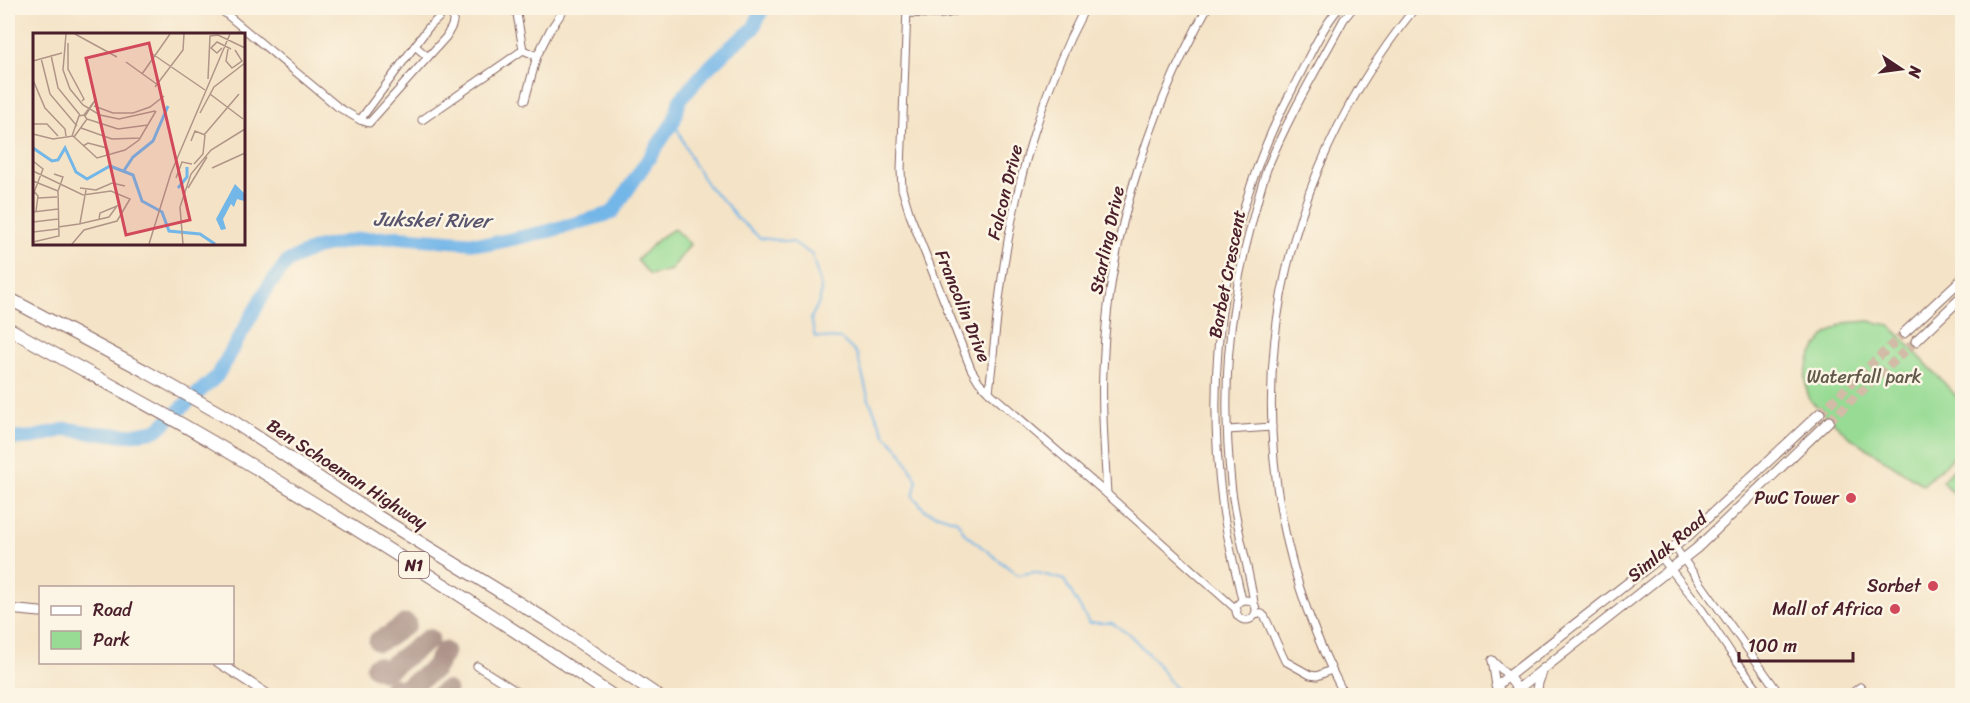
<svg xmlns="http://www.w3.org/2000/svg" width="1970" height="703" font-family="Sriracha,sans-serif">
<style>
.green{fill:#97db94;stroke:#707d60;stroke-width:1.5}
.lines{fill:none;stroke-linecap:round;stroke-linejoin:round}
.stream{stroke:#73b6e8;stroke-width:2}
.river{stroke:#73b6e8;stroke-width:14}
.taxiway{stroke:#9f8178;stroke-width:21}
.secondary-tunnel{stroke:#d2bca7;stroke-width:9;stroke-dasharray:9 4.5;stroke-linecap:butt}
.street-casing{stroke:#866461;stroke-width:9}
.secondary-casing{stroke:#866461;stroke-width:11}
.highway-casing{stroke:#866461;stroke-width:14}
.street{stroke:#fff;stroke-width:7}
.secondary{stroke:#fff;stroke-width:9}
.highway{stroke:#fff;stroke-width:12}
.poi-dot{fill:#d1495b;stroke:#fcf5e5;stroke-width:2}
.labels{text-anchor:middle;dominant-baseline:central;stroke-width:5;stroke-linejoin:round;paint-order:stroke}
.shield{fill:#fcf5e5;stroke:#7f5f63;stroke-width:1.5}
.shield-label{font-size:16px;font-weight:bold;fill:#4a1f2b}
.street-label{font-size:18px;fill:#4a1f2b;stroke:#fcf5e5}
.park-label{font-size:18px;fill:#61574a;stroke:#fcf5e5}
.poi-label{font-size:18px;fill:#4a1f2b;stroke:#fcf5e5;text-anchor:end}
.water-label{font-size:20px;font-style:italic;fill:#58546d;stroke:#fcf5e5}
.inset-river{fill:none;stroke:#73b6e8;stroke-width:3}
.inset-road{fill:none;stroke:#b09588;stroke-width:1.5}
.view{fill:#d1495b;fill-opacity:0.15;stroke:#d1495b;stroke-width:3}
.inset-edge{fill:none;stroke:#4a1f2b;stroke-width:3}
</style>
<rect width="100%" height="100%" fill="#fcf5e5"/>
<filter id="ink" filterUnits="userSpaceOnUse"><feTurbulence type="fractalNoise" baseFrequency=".0167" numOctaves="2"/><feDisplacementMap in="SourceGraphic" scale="12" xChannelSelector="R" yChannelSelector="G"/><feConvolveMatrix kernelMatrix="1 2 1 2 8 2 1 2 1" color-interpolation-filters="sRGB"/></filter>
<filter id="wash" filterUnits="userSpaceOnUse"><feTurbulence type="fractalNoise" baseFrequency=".008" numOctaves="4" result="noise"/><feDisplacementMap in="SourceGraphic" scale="24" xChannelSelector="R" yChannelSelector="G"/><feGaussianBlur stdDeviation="1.35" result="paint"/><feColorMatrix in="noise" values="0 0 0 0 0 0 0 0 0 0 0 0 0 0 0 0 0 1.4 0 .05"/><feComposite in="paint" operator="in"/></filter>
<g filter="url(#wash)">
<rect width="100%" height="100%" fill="#f4e3c6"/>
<g class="green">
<path d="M674 229 690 244 671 270 650 275 637 260 658 239Z"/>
<path d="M1869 321 1890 325 1962 402V449L1923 485 1848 436 1808 398 1805 377 1810 357 1824 336 1844 323Z"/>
<path d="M1962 461V491L1953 494 1942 481Z"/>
</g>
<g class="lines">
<path class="stream" d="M674 121 693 163 709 187 728 206 736 217 760 238 793 242 812 255 821 287 820 300 811 318 815 337 841 339 857 354 869 400 885 435 900 450 917 480 913 496 926 511 957 521 965 534 1018 575 1034 572 1064 580 1089 623H1112L1131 636 1155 661 1174 687 1190 696"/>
<path class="river" d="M8 439 35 437 67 429 94 433 129 435 157 430 217 376 268 287 288 261 316 248 359 239 398 237 489 244 549 231 612 213 674 121 680 100 704 72 728 49 753 29 763 8"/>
<g class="taxiway">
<path d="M379 641 389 636 406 624"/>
<path d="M376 667 383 670 389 668 429 639"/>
<path d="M393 688 400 691 407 688 434 669 444 652"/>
<path d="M440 696 446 691"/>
</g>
</g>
</g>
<g filter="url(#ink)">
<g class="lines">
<g class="secondary-tunnel">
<path d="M1820 413 1904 333"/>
<path d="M1829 421 1916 341"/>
</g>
<defs>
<g id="street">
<path d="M219 8 338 107 360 120 369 123 446 37 452 26 456 8"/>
<path d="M516 8 523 50 537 56"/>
<path d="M907 8 901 170 902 189 910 215 971 369 979 382 989 392 1107 494 1237 610"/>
<path d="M907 13C923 13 947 18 961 8"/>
<path d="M415 46 428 57"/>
<path d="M525 100 537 56 550 30 565 8"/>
<path d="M360 120 428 28 449 8"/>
<path d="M422 120 523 50"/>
<path d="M989 392C994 350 997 307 1004 265 1017 177 1044 86 1085 8"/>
<path d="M1228 430 1272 427"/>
<path d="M1107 494C1105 453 1101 412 1103 371 1107 244 1146 118 1207 8"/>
<path d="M1674 546 1781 696"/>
<path d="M1661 557 1698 604 1731 653 1763 696"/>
<path d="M1242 600C1235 568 1226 535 1222 502 1204 359 1225 214 1294 86 1307 61 1321 29 1339 8"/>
<circle cx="1246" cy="610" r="10"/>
<path d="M1254 603C1248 563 1235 524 1231 483 1222 395 1227 316 1250 230 1255 210 1260 189 1267 169 1288 117 1317 69 1344 19L1353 8"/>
<path d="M1256 613 1262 614 1265 617 1285 661 1310 675 1317 676 1331 670"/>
<path d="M1492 660 1496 686"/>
<path d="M1492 660 1508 676"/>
<path d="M477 666 524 696"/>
<path d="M1345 696C1225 468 1254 207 1415 8"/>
<path d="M1848 696 1860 687 1868 696"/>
</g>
<g id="secondary">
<path d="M1904 333 1962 279"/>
<path d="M1916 341 1962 297"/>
<path d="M8 609 40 612"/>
<path d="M218 662 270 696"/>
<path d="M1508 676 1523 696"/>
<path d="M1504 696 1496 686 1688 536 1820 413"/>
<path d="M1509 696 1697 548 1829 421"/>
<path d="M1536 696 1538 683 1543 669"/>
</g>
<g id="highway">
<path d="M8 298 145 371 228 418 377 516 548 621 658 696"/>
<path d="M8 328C76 367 147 403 214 443 350 523 482 608 613 696"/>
</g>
</defs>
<use href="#street" class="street-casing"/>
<use href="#secondary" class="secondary-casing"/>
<use href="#highway" class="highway-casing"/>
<use href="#street" class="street"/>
<use href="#secondary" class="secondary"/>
<use href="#highway" class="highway"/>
</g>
</g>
<g class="poi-dot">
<circle cx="1851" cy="498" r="6"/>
<circle cx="1933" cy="586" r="6"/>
<circle cx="1895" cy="609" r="6"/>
</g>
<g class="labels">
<rect class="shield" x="399" y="552" width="30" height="26" rx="4.5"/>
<g class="shield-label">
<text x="414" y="565">N1</text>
</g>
<g class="street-label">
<text transform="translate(1005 192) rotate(-76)">Falcon Drive</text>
<text transform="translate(1107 240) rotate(-78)">Starling Drive</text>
<text transform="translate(1227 274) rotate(-79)">Barbet Crescent</text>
<text transform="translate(963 306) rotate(68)">Francolin Drive</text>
<text transform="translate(347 474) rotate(33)">Ben Schoeman Highway</text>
<text transform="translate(1667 547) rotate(-40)">Simlak Road</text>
</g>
<g class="park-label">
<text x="1864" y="377">Waterfall park</text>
</g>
<g class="poi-label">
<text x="1839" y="498">PwC Tower</text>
<text x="1921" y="586">Sorbet</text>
<text x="1883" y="609">Mall of Africa</text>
</g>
<g class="water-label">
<text transform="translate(432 220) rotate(1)">Jukskei River</text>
</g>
</g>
<g transform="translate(33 33)">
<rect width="212" height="212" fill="#f4e3c6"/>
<path d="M202 151 211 160V168L204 166 201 174 198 171 190 186 193 196 188 197 183 186Z" fill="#73b6e8"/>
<path class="inset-river" d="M0 115 19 128 25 127 32 115 43 139 54 146 77 133 100 142 109 168 129 179 136 198 167 201 182 211M90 139 100 124 120 108 135 73M145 155 154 144V134"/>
<path class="inset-road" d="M33 1 30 37 37 56 50 72 67 82 86 86 122 78M42 1 84 24M35 10V36L51 66 49 68M189 15 184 20 178 15 184 9 198 16M195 16 193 28 199 35 209 28 202 17M118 20 172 57M18 22 25 55 47 82M8 25 17 61 44 93M0 28 29 20M93 29 125 52M109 41 137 1M175 46 177 3 185 2 212 15M0 47 12 75 32 96 33 103M122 54 150 17 151 1M177 61 210 86M61 73 80 80H100L117 74 131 63M167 80 181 54 212 30M51 82 63 66 52 83M54 86 85 96 115 92M0 91H14L25 103M48 95 79 106 108 105M0 101 20 106 40 103 64 125 92 117 106 107 123 78M171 102 206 61M39 103 46 83 51 82 54 86 41 104M158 108 162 98 172 102M50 113 55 110 74 115 76 120M0 128 10 136 0 162M161 131 170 121 172 102M179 135 212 120M0 138 50 162 78 158 97 166 84 188 51 197 39 211M143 145 149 129 159 131M0 148 25 158M47 155 63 157 79 150 92 153M155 155 174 124M0 157 5 163 3 178M5 165 24 164M0 179 25 176M0 189 25 186M47 190 53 157M25 194 46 191 76 184 84 173 67 180 66 186M0 199 25 196M0 209 26 203 25 158 30 144 21 141M116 211 138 140 197 1M150 211 147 174 158 141 178 117 212 96"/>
<path class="view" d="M116 10 157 187 93 202 53 25Z"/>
<rect width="212" height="212" class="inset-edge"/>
</g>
<rect width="1970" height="703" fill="none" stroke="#fcf5e5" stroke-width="30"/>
<rect x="39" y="586" width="195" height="78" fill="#fcf5e5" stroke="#b59f9b" stroke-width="1.5"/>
<rect x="51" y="606" width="30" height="9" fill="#ffffff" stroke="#b59f9b" stroke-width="1.5"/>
<text x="93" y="616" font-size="18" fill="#4a1f2b">Road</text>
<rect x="51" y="631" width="30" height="18" fill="#97db94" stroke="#b59f9b" stroke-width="1.5"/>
<text x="93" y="646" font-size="18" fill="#4a1f2b">Park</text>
<g transform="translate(1901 69) rotate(103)" stroke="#fcf5e5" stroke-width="4.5" paint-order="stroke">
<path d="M0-4.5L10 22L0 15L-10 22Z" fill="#4a1f2b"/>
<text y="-9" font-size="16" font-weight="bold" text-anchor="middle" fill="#4a1f2b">N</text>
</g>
<path d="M1739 652v9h114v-9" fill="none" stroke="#4a1f2b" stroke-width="3"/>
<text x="1748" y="652" font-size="18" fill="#4a1f2b" stroke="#fcf5e5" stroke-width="4.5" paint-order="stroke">100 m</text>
</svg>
